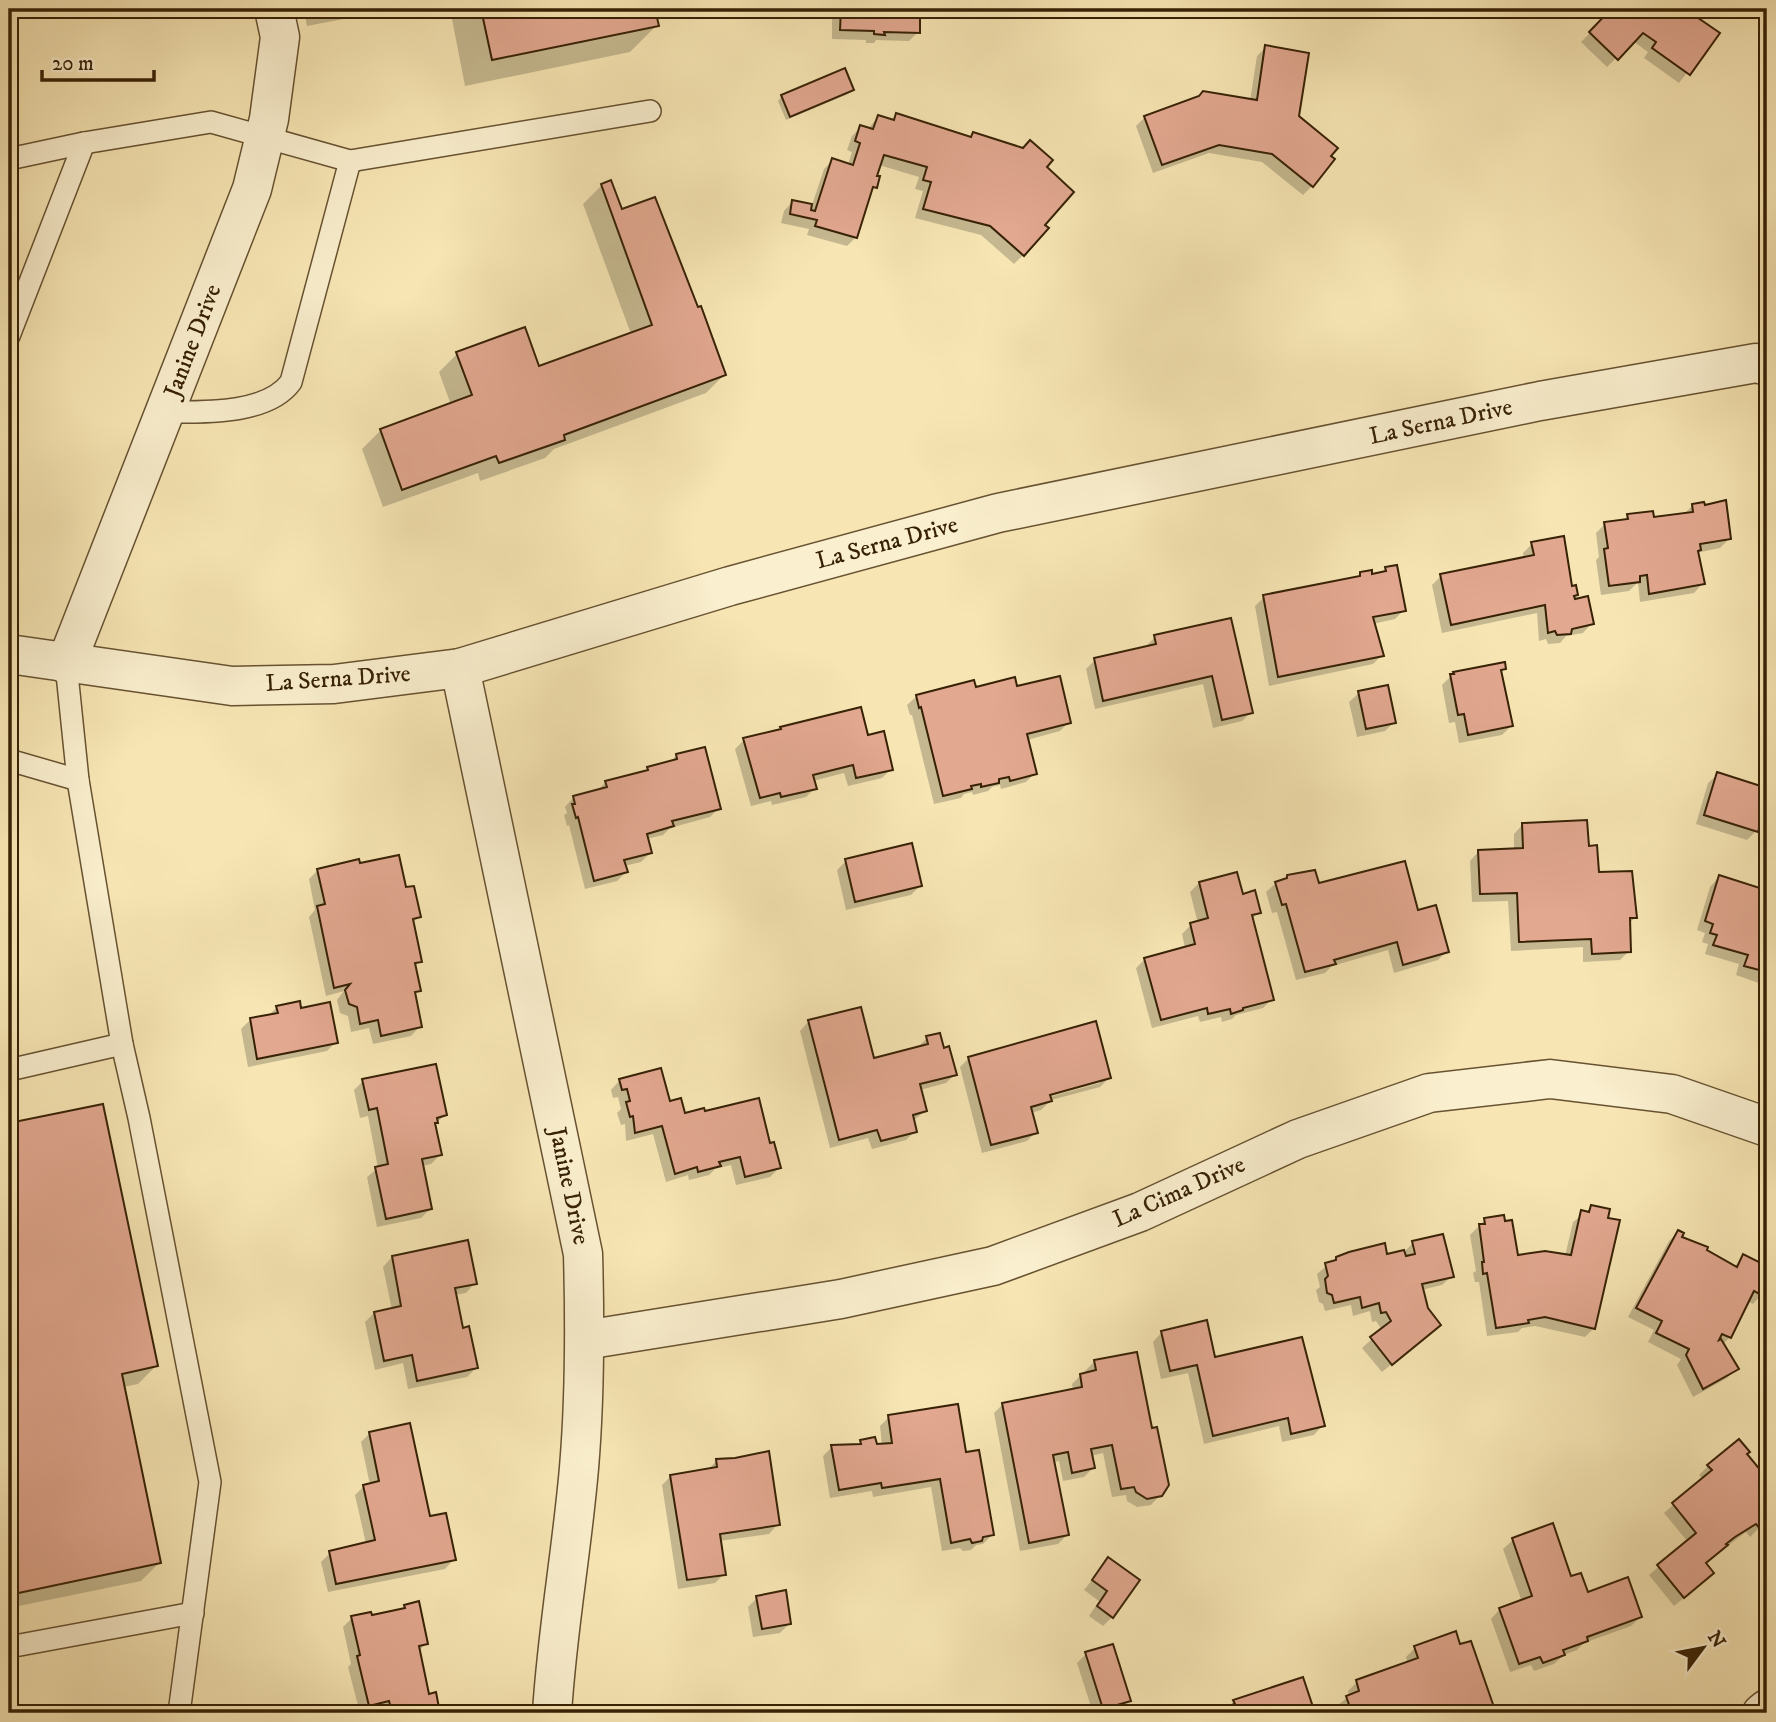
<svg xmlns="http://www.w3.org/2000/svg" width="1776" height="1722" font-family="'IM FELL DW Pica',serif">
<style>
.shadow{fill:#0003;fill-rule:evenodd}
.building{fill:#e2a890;stroke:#372105;stroke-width:2}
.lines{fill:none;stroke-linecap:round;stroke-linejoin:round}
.service-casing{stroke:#675231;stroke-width:24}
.minor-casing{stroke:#675231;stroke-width:41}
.tertiary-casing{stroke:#675231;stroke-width:41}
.service{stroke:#faefce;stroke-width:21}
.minor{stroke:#faefce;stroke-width:38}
.tertiary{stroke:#faefce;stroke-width:38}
.labels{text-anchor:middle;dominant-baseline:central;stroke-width:5;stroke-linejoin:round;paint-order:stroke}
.street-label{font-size:24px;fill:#372105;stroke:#faefce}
</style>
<rect width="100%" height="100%" fill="#f7e6b4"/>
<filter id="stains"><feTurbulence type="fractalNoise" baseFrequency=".00286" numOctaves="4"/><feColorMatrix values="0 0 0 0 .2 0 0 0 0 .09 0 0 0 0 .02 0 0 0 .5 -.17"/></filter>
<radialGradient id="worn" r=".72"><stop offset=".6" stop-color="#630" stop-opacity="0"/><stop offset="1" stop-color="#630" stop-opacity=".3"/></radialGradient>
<g class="shadow">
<path d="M304 9H362L354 17 307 26Z"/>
<path d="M450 9H654L657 25 630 52 465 86Z"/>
<path d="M832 9H919L918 32 909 41 876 40 874 43H866V40L832 39Z"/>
<path d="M1239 9H1283L1280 11 1241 19Z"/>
<path d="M1604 9H1672L1675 13 1682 9 1717 34 1679 83 1644 58 1648 52 1633 41 1607 67 1581 42 1609 14Z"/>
<path d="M1266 47 1297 117 1312 186 1303 195 1262 162 1209 153 1153 173 1136 126 1145 117 1250 101 1257 56Z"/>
<path d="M852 90 848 94 786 120 778 101 782 96Z"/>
<path d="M896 115 969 138 973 134 1044 168 1043 225 1023 255 1014 264 981 235 915 218 923 191 915 189 919 177 879 165 875 187 869 193 856 237 847 246 807 235 809 229 781 223 784 211 793 201 812 205 824 169 833 160 848 165 852 152 847 150 852 136 861 127 868 129 878 117 890 121Z"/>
<path d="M602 185 621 211 724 375 706 393 554 449 545 458 480 481 478 473 383 507 362 449 381 430 451 405 439 372 457 354 538 368 631 334 583 204Z"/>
<path d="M1693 505 1729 539 1720 548 1696 553 1703 583 1694 593 1640 602 1638 582 1629 591 1601 595 1596 560 1599 557 1596 533 1605 524 1622 522 1628 516 1652 519 1683 515Z"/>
<path d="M1532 544 1576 595 1569 602 1592 623 1583 633 1566 636 1560 643 1548 644 1546 639 1539 641 1537 613 1442 633 1432 585 1441 576 1524 559 1523 553Z"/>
<path d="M1386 568 1404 610 1395 619 1373 624 1382 655 1373 664 1269 686 1255 606 1264 597 1356 578 1360 574 1371 576 1380 574Z"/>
<path d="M1229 620 1251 712 1242 721 1213 728 1203 684 1095 709 1086 669 1095 660 1147 648 1146 646 1155 637Z"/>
<path d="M1767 637V671H1764L1759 646Z"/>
<path d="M1505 668 1500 673 1511 726 1502 735 1459 743 1455 722 1449 723 1442 685 1454 673Z"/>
<path d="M1016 688 1069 722 1060 731 1027 740 1035 773 1026 782 1001 789 1000 785 992 787 988 791 973 795 972 792 964 794 961 798 934 804 912 715H910L907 705 917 696 975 689Z"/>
<path d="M1359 693 1394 722 1385 731 1357 737 1349 702Z"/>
<path d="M860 709 866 737 891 769 882 778 848 786 844 773 813 781 815 788 806 797 772 805 771 801 751 806 735 749 744 740 777 732 781 728Z"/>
<path d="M676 756 719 808 710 817 670 828 663 835 646 839 650 853 641 862 624 866 626 872 617 881 585 889 569 825 567 826 564 815 567 813 565 807 574 797 597 791 606 782 644 773 648 768 670 763Z"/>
<path d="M1718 774 1767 790 1756 831 1747 840 1696 824 1708 783Z"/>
<path d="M1523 824 1587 847 1597 874 1635 918 1628 924 1629 951 1620 960 1583 962V947L1511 951 1508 901 1472 902 1470 861 1479 851 1514 850V834Z"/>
<path d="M846 861 920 886 911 895 846 910 837 870Z"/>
<path d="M359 865 405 889 419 917 412 923 420 961 414 967 419 990 414 996 420 1026 411 1036 373 1044 369 1028 351 1032 348 1016 340 1013 337 1000 344 991 326 996 309 917 315 910 309 879 318 870Z"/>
<path d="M1288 877 1417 912 1447 951 1438 960 1394 973 1388 950 1332 966 1325 973 1296 980 1277 912 1272 913 1266 892 1276 883Z"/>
<path d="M1719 877 1767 896V986L1736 975 1739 964 1705 954 1708 944 1702 942 1705 933 1697 930 1710 887Z"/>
<path d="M1199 883 1241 896 1259 912 1251 920 1272 999 1263 1008 1236 1015 1232 1019 1222 1022 1221 1017 1200 1022 1198 1016 1152 1028 1136 968 1145 959 1185 948 1182 934 1191 925 1198 923 1190 892Z"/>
<path d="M277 1007 300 1010 336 1042 327 1051 248 1067 241 1029 250 1020 268 1016Z"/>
<path d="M809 1021 872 1060 918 1047 927 1038 943 1050 955 1074 946 1083 920 1090 925 1111 913 1121 915 1131 906 1140 872 1149 868 1138 830 1148 800 1031Z"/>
<path d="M969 1058 1109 1078 1100 1087 1051 1100 1041 1110 1031 1113 1036 1132 1027 1141 982 1153 960 1067ZM1100 1079V1083L1042 1099 1041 1095Z"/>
<path d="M620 1080 668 1103 684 1115 769 1145 779 1168 770 1177 736 1185 731 1165 715 1169 709 1175 689 1180 688 1175 666 1182 653 1134 626 1141 625 1124 621 1125 617 1113 621 1109 618 1097 613 1098 611 1090Z"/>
<path d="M363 1081 445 1115 434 1125 440 1155 431 1164 422 1166 431 1208 421 1218 377 1227 367 1177 378 1168 368 1116 360 1118 354 1090Z"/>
<path d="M102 1106 156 1366 138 1384 123 1387 159 1563 141 1581 9 1608V1125Z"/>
<path d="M1592 1207 1594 1328 1585 1337 1535 1326 1522 1328 1518 1332 1487 1336 1479 1282H1475L1473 1273 1476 1271 1470 1235 1485 1220 1517 1257 1565 1256 1573 1222Z"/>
<path d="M1678 1232 1680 1238 1734 1268 1744 1256 1767 1268V1284L1762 1294 1753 1304 1747 1301 1730 1337 1723 1344 1737 1368 1727 1378 1693 1397 1677 1365 1681 1359 1648 1342 1654 1330 1628 1317 1669 1241Z"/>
<path d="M1413 1243 1452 1276 1442 1285 1421 1290 1426 1308 1439 1325 1382 1372 1362 1348 1382 1330 1376 1321 1372 1322 1370 1311 1353 1316 1351 1305 1325 1311 1323 1304 1319 1302 1316 1290 1320 1287 1317 1274 1336 1258 1386 1256 1404 1252ZM1412 1247H1415V1263Z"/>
<path d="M392 1257 475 1283 466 1293 454 1295 461 1330 476 1368 467 1377 408 1389 403 1363 375 1370 365 1322 374 1313 392 1310 383 1267Z"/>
<path d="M1162 1332 1214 1359 1323 1425 1314 1435 1282 1442 1279 1426 1204 1444 1188 1373 1161 1379 1153 1342Z"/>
<path d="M1094 1362 1160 1495 1151 1505 1137 1507 1127 1501 1126 1495 1112 1497 1103 1453 1091 1456 1093 1468 1084 1477 1063 1481 1059 1461 1053 1462 1067 1535 1058 1544 1020 1551 994 1413 1003 1404 1073 1390 1072 1384 1081 1375 1086 1374 1085 1371Z"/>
<path d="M889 1417 964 1454 992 1535 983 1544 976 1545 971 1550 963 1551 960 1548 942 1551 931 1487 873 1497 872 1491 830 1498 823 1456 832 1447 857 1446 861 1442 875 1446 882 1445 880 1426Z"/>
<path d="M370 1433 429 1518 454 1559 445 1569 328 1592 321 1562 330 1553 366 1544 355 1495 364 1486 370 1485 361 1442Z"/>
<path d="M768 1453 778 1524 769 1534 719 1541 724 1574 715 1583 678 1589 662 1485 671 1476 708 1470 717 1460Z"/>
<path d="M1745 1454 1767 1481V1520L1750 1537 1746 1532 1704 1564 1703 1582 1674 1606 1649 1575 1688 1542 1664 1513 1703 1479 1699 1475 1708 1466Z"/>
<path d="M1552 1526 1570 1579 1587 1595 1640 1617 1631 1626 1584 1643 1577 1650 1564 1655 1554 1664 1534 1671 1531 1665 1510 1672 1491 1619 1500 1609 1522 1602 1503 1549 1513 1540Z"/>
<path d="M1108 1560 1112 1617 1103 1626 1089 1616 1099 1601 1084 1590Z"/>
<path d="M757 1598 790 1623 780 1633 753 1637 748 1607Z"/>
<path d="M405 1606 426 1643 418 1652 427 1696 435 1694 439 1713H381V1709L360 1713 348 1667 351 1664 343 1627 352 1618H370L401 1611Z"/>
<path d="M1459 1646 1493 1713H1340L1337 1706 1349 1696 1348 1691 1357 1682 1408 1664 1406 1657 1415 1648Z"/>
<path d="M1086 1654 1129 1700 1119 1709 1107 1713H1093L1077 1663Z"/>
<path d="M1302 1679 1313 1713H1212L1228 1708 1234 1701Z"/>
</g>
<g class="building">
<path d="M481 9H655L659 26 492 60Z"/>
<path d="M841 9H920V33L884 32 885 35 874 34V31L840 30Z"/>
<path d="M1611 9H1685L1720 33 1690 75 1652 48 1656 42 1643 33 1618 60 1589 32Z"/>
<path d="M1265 45 1309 53 1299 116 1338 148 1331 156 1335 159 1313 187 1272 154 1219 145 1162 165 1144 116 1199 96 1203 91 1257 100Z"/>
<path d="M845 68 854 90 790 117 781 95Z"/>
<path d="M896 113 971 137 973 132 1023 148 1030 140 1053 160 1047 167 1074 192 1045 225 1049 228 1024 256 990 226 923 209 931 182 923 180 927 167 884 155 877 176H880L877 188 873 187 857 238 815 226 817 220 790 214 792 200 812 204 811 210 815 211 832 158 853 165 860 143 855 141 860 125 873 129 878 115 894 120Z"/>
<path d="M611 180 622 209 655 197 698 307 701 306 726 375 564 435 565 440 499 463 496 456 402 490 380 429 472 395 456 352 525 327 539 366 652 325 601 184Z"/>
<path d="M1726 500 1731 539 1700 544 1701 550 1698 551 1705 584 1649 594 1647 575 1640 576V582L1609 586 1604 549 1608 548 1604 522 1628 519 1627 514 1653 511 1654 517 1693 512 1692 504 1704 502 1705 505Z"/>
<path d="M1564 536 1572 586 1576 585 1578 595 1574 596 1575 599 1588 596 1594 624 1572 629 1571 634 1557 635 1555 631 1548 633 1545 605 1451 625 1440 574 1534 555 1531 542Z"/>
<path d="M1397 565 1406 611 1373 617 1384 656 1278 677 1263 595 1360 576V572L1372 570V574L1386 571 1385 567Z"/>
<path d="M1231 618 1253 713 1222 720 1212 676 1103 701 1094 658 1156 644 1154 635Z"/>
<path d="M1505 662 1506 669 1501 670 1513 726 1468 735 1464 714 1458 715 1450 674H1454L1453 672Z"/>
<path d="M1060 676 1071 723 1027 734 1037 774 1010 781 1009 777 999 779V783L981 787V784L971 786 972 789 943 796 921 707 919 708 916 695 974 680 976 687 1015 677 1017 686Z"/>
<path d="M1388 685 1396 723 1366 729 1358 691Z"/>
<path d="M861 707 868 735 884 731 893 770 856 778 853 765 813 775 817 789 781 797 780 793 760 798 743 738 781 729 780 727Z"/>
<path d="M705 747 721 809 672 821 674 826 647 834 652 853 624 860 628 872 594 881 578 817 576 818 572 804H575L573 796 607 787 605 781 648 770 647 767 677 759 676 754Z"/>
<path d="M1717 772 1767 788V801L1758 832 1704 815Z"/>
<path d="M1587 820 1589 846 1597 845 1599 872 1632 871 1637 918H1630L1631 952 1592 954 1591 939 1519 942 1517 893 1480 894 1478 850 1523 848 1522 823Z"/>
<path d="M912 843 922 886 855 902 845 859Z"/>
<path d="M399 855 406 887 414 886 421 917 413 919 422 962 415 963 421 991 415 992 422 1027 381 1036 378 1020 360 1024 357 1007 349 1004 345 990 350 984 334 988 317 906 325 904 317 869 359 859 360 863Z"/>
<path d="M1405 861 1418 910 1436 905 1449 952 1403 965 1397 942 1334 960 1336 964 1305 972 1286 904 1282 905 1275 882 1287 878V875L1315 870 1319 883Z"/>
<path d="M1237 872 1243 894 1255 890 1261 913 1252 915 1274 1000 1243 1008V1010L1231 1014 1230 1009 1208 1014 1207 1008 1161 1020 1144 958 1195 944 1190 923 1208 918 1199 882Z"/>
<path d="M1719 875 1763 889 1761 892 1767 894V975V972L1744 966 1748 955 1713 945 1717 935 1710 933 1713 924 1705 921Z"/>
<path d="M300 1001 301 1008 330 1002 338 1043 257 1059 250 1018 278 1013 276 1006Z"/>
<path d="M861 1007 874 1058 928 1044 926 1036 940 1033 944 1048 949 1046 957 1075 920 1084 927 1111 913 1115 917 1132 881 1141 877 1130 839 1140 808 1020Z"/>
<path d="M1096 1021 1111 1078 1050 1095 1052 1101 1031 1107 1038 1133 991 1145 968 1057Z"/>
<path d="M436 1064 447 1115 437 1118 438 1123H435L442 1155 422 1159 432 1209 386 1219 375 1167 388 1164 377 1108 369 1110 362 1079Z"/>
<path d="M661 1068 670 1101 681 1098 685 1113 704 1108 705 1111 759 1098 770 1143 774 1142 781 1168 745 1177 740 1157 719 1162 721 1166 698 1172 697 1167 675 1174 662 1126 635 1133 633 1116 630 1117 626 1102 630 1101 627 1089 622 1090 619 1079Z"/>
<path d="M103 1104 158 1366 122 1374 161 1563 9 1595V1123Z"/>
<path d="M1591 1205 1610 1209 1608 1218 1620 1220 1595 1329 1545 1317 1528 1320 1529 1323 1496 1328 1487 1273 1483 1274 1482 1262H1484L1479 1224H1485L1484 1218 1504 1215 1505 1221 1512 1220 1518 1255 1545 1251 1571 1255 1581 1210 1589 1212Z"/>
<path d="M1678 1230 1684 1233 1682 1237 1708 1247 1707 1250 1737 1267 1743 1254 1767 1266V1287L1763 1296 1754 1291 1731 1338 1722 1334 1719 1340 1721 1339 1739 1369 1703 1389 1686 1355 1689 1349 1656 1333 1662 1321 1636 1308Z"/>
<path d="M1443 1234 1454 1277 1422 1284 1428 1308 1441 1325 1392 1365 1370 1337 1391 1321 1386 1312 1381 1313 1379 1303 1362 1308 1360 1297 1334 1303 1332 1295 1327 1293 1325 1279 1328 1276 1325 1263 1336 1260V1257L1349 1252 1385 1243 1387 1254 1404 1250 1406 1256 1415 1254 1412 1241Z"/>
<path d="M468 1240 477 1284 455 1288 463 1328 469 1326 478 1368 417 1381 412 1355 384 1361 374 1312 401 1306 392 1256Z"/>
<path d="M1207 1320 1215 1357 1302 1337 1325 1426 1291 1434 1288 1418 1213 1436 1197 1365 1170 1371 1161 1331Z"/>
<path d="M1137 1352 1152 1428 1157 1427 1169 1485 1162 1496 1147 1499 1136 1492 1134 1487 1121 1489 1112 1445 1091 1449 1095 1468 1072 1473 1068 1452 1053 1455 1069 1535 1029 1543 1002 1403 1082 1387 1080 1374 1096 1370 1094 1360Z"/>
<path d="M958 1404 966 1452 979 1450 994 1535 983 1537 982 1541 972 1543 970 1539 951 1543 940 1479 882 1488 881 1483 839 1490 831 1445 861 1444 860 1440 875 1437 877 1444 892 1443 888 1415Z"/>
<path d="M410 1423 430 1516 446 1513 456 1560 336 1584 329 1551 375 1540 363 1485 379 1481 369 1432Z"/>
<path d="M1739 1439 1750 1452 1747 1454 1767 1478V1520L1760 1529 1756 1524 1735 1537 1726 1544 1728 1545 1706 1563 1714 1573 1684 1598 1657 1565 1696 1533 1672 1503 1712 1470 1707 1465Z"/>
<path d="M769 1451 780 1525 720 1534 726 1575 687 1580 670 1475 717 1467 716 1459 735 1458Z"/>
<path d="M1553 1523 1571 1576 1581 1573 1588 1592 1628 1577 1642 1617 1587 1637 1588 1641 1563 1650 1565 1655 1543 1663 1540 1657 1519 1664 1499 1608 1532 1596 1512 1538Z"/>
<path d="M1108 1557 1140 1580 1113 1618 1097 1606 1107 1591 1092 1580Z"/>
<path d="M786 1590 791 1624 762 1629 756 1596Z"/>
<path d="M419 1601 428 1644 419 1646 429 1694 436 1692 440 1713H392L389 1701 369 1706 357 1656 360 1655 351 1616 371 1612 372 1615 405 1608 404 1605Z"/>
<path d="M1456 1631 1460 1644 1471 1641 1496 1713H1352L1346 1696 1359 1691 1356 1680 1418 1658 1414 1646Z"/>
<path d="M1113 1644 1131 1701 1103 1709 1085 1652Z"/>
<path d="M1303 1677 1315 1713H1210L1235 1704 1233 1700Z"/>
</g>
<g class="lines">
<defs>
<g id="service">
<path d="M9 159 84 143 211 122 350 161 650 111"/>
<path d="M9 336 84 143"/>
<path d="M165 412C201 412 267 415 291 382L350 161"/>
<path d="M9 760 78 780"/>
<path d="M122 1044 139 1118 210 1482 179 1713"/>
<path d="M9 1070 122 1044 78 780 66 664"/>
<path d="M9 1647 193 1613"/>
</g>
<g id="minor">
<path d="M66 664 252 189 269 119 280 37 274 9"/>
<path d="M585 1340 841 1299 993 1266 1140 1212 1298 1139 1429 1093 1550 1079 1672 1094 1767 1127"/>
<path d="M1762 1713 1767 1709"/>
</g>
<g id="tertiary">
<path d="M9 654 232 686 334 684 460 668 730 586 998 513 1540 401 1756 363 1767 366"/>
<path d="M460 668 583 1254C585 1325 585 1397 579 1468 572 1550 557 1631 552 1713"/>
</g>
</defs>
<use href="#service" class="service-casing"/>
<use href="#minor" class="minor-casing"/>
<use href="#tertiary" class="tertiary-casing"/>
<use href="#service" class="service"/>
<use href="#minor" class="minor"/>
<use href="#tertiary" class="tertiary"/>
</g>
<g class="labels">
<g class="street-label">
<text transform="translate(193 341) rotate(-69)">Janine Drive</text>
<text transform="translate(1441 422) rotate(-12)">La Serna Drive</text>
<text transform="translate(887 543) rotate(-15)">La Serna Drive</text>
<text transform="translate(338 679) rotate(-4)">La Serna Drive</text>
<text transform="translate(569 1186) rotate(78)">Janine Drive</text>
<text transform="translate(1179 1192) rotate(-24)">La Cima Drive</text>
</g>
</g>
<rect width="1776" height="1722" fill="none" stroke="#f7e6b4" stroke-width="35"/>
<rect x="10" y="10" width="1755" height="1701" fill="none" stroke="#372105" stroke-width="3.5"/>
<rect x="18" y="18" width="1741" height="1687" fill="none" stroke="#372105" stroke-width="2"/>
<g transform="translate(1703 1648) rotate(58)" stroke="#faefce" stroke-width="5" paint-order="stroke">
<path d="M0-5L12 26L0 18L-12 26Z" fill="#372105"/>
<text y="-10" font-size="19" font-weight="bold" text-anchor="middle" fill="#372105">N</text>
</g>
<path d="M42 70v10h112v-10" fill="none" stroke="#372105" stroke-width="3.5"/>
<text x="52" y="70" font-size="21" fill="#372105" stroke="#faefce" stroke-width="5" paint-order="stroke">20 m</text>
<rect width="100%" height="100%" filter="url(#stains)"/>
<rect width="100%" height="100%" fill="url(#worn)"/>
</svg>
